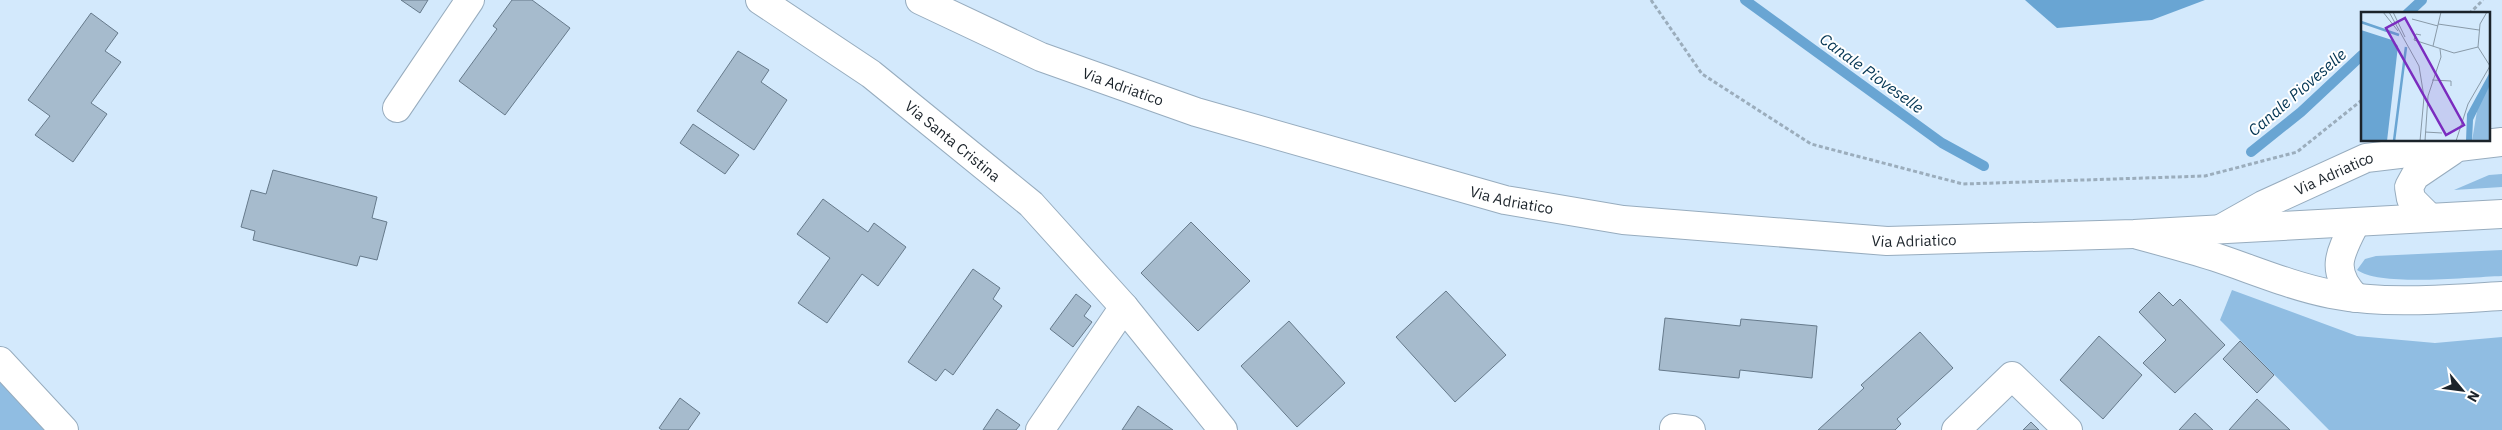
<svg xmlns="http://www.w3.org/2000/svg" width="2502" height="430" font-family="'IBM Plex Sans',sans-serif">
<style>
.green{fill:#90bde2}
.water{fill:#69a5d3}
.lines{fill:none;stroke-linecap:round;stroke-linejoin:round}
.stream{stroke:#69a5d3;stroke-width:10}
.building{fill:#a6bbcd;stroke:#667a8b}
.minor-casing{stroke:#97acbe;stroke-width:30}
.major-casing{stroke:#97acbe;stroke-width:30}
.path{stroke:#9badbc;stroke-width:3;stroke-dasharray:4 2.5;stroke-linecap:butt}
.minor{stroke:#fff;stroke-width:28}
.major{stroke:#fff;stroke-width:28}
.labels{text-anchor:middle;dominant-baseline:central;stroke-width:4;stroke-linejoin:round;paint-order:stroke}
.street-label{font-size:15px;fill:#1b232a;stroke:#fff}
.water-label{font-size:16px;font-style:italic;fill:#033553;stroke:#fff}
.inset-river{fill:none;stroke:#69a5d3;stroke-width:2.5}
.inset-road{fill:none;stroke:#899aa8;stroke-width:1}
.view{fill:#7b2cbf;fill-opacity:0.15;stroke:#7b2cbf;stroke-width:2.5}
.inset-edge{fill:none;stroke:#1b232a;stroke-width:2.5}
</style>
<rect width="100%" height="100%" fill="#d3e9fc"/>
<g class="green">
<path d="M2502 174V187L2454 190 2489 175Z"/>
<path d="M2502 250V276C2469 277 2381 287 2357 270L2365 259 2376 256Z"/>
<path d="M2232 290 2357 336 2435 343 2502 337V430H2329L2220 320Z"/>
<path d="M0 361 64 430H0Z"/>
</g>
<path class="water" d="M2025 0H2205L2152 20 2057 28Z"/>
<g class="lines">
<g class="stream">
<path d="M1745 0 1942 143 1984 166"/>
<path d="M2407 14 2422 0"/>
<path d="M2251 152 2301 112 2362 55"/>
</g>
</g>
<g class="building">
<path d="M401 0H428L420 13Z"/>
<path d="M512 0H532L570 28 505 115 459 81 497 29 493 26Z"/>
<path d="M91 13 118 33 105 51 121 62 91 103 107 114 73 162 35 135 50 116 28 100Z"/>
<path d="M738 51 769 70 761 82 787 100 754 150 697 111Z"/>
<path d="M693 124 739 155 725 174 680 143Z"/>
<path d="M273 170 377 197 372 218 387 222 377 260 360 256 357 266 253 240 255 231 241 227 251 190 266 194Z"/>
<path d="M823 199 868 232 874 223 906 247 878 286 862 274 827 323 798 303 830 258 797 234Z"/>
<path d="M1191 222 1250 281 1198 331 1141 273Z"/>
<path d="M973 269 1000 288 993 299 1002 306 953 375 945 369 936 381 908 362Z"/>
<path d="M1446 291 1506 355 1455 402 1396 337Z"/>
<path d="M2159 292 2173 306 2180 299 2225 345 2175 393 2143 363 2166 340 2139 312Z"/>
<path d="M1076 294 1091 306 1084 316 1092 322 1073 347 1050 329Z"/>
<path d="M1665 318 1740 326 1741 319 1817 326 1812 378 1740 370 1739 378 1659 370Z"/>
<path d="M1289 321 1345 383 1297 427 1241 366Z"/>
<path d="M1920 332 1953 368 1897 419 1901 424 1895 430H1818L1864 388 1861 385Z"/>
<path d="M2099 336 2142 375 2103 419 2060 380Z"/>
<path d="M2240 341 2274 375 2257 393 2223 359Z"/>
<path d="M680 398 700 413 688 430H662L659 428Z"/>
<path d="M2257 399 2290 430H2229Z"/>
<path d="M1138 406 1173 430H1122Z"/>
<path d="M997 409 1020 425 1016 430H983Z"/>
<path d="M2195 413 2213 430H2179Z"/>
<path d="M2031 422 2039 430H2023Z"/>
</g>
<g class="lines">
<defs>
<g id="minor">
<path id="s1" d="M760 0 871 74 1031 204 1124 307 1223 430"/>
<path d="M397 108 470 0"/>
<path d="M2429 217 2411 199 2409 187 2415 176 2452 151"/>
<path d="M2356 222C2340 253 2329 270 2356 298"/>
<path id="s2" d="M2222 228 2263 205 2366 158 2502 142"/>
<path d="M2138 235C2164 242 2190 249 2215 257 2254 270 2291 286 2331 294 2387 305 2446 299 2502 296"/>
<path d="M0 361 64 430"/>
<path d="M1674 428 1691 430"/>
<path d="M1040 430 1124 307"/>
<path d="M1956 430 2012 376 2068 430"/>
</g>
<g id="major">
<path id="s3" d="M920 0 1041 57 1196 112 1505 200 1623 220 1887 241 2134 234 2502 214"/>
</g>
</defs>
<use href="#minor" class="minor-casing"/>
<use href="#major" class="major-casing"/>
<g class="path">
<path d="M1651 0 1702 74 1811 144 1963 184 2205 176 2297 152 2362 100"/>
<path d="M2469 14 2483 0"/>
</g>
<use href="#minor" class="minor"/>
<use href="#major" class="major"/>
</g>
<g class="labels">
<g class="street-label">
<text stroke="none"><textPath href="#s3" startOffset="221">Via Adriatico</textPath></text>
<text stroke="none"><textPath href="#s1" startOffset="239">Via Santa Cristina</textPath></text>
<text stroke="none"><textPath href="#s2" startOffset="125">Via Adriatico</textPath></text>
<text stroke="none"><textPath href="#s3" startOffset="626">Via Adriatico</textPath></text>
<text stroke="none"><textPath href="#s3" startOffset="1031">Via Adriatico</textPath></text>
</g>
<g class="water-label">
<text transform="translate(1872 73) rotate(36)">Canale Pioveselle</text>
<text transform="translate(2297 92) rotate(-41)">Canale Pioveselle</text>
</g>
</g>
<g transform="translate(2361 12)">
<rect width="129" height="129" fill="#d3e9fc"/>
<path d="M129 73V129H111L117 93Z" fill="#90bde2"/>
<path d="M0 18 31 28 37 34 26 129H0ZM129 60V73L112 108 111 129H105L106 102Z" fill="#69a5d3"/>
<path class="inset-river" d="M0 10 38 23M33 129 45 35"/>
<path class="inset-road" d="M22 0 37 19M28 0 58 54 63 85 59 129M32 0 44 25M126 0 119 12 117 35 129 54M51 7 77 14M77 12 118 18M60 23 55 22 53 28 93 41 117 35M72 34 80 0M71 68 90 69V74M64 120 81 121M64 129 67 84 80 45 79 37M95 129 107 92 129 54"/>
<path class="view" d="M44 6 103 113 85 123 25 16Z"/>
<rect width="129" height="129" class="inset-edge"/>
</g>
<g transform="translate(2462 390) rotate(119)" stroke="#ffffff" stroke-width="4" paint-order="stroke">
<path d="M0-4L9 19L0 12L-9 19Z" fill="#1b232a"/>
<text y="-8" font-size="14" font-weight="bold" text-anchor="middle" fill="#1b232a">N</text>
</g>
</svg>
